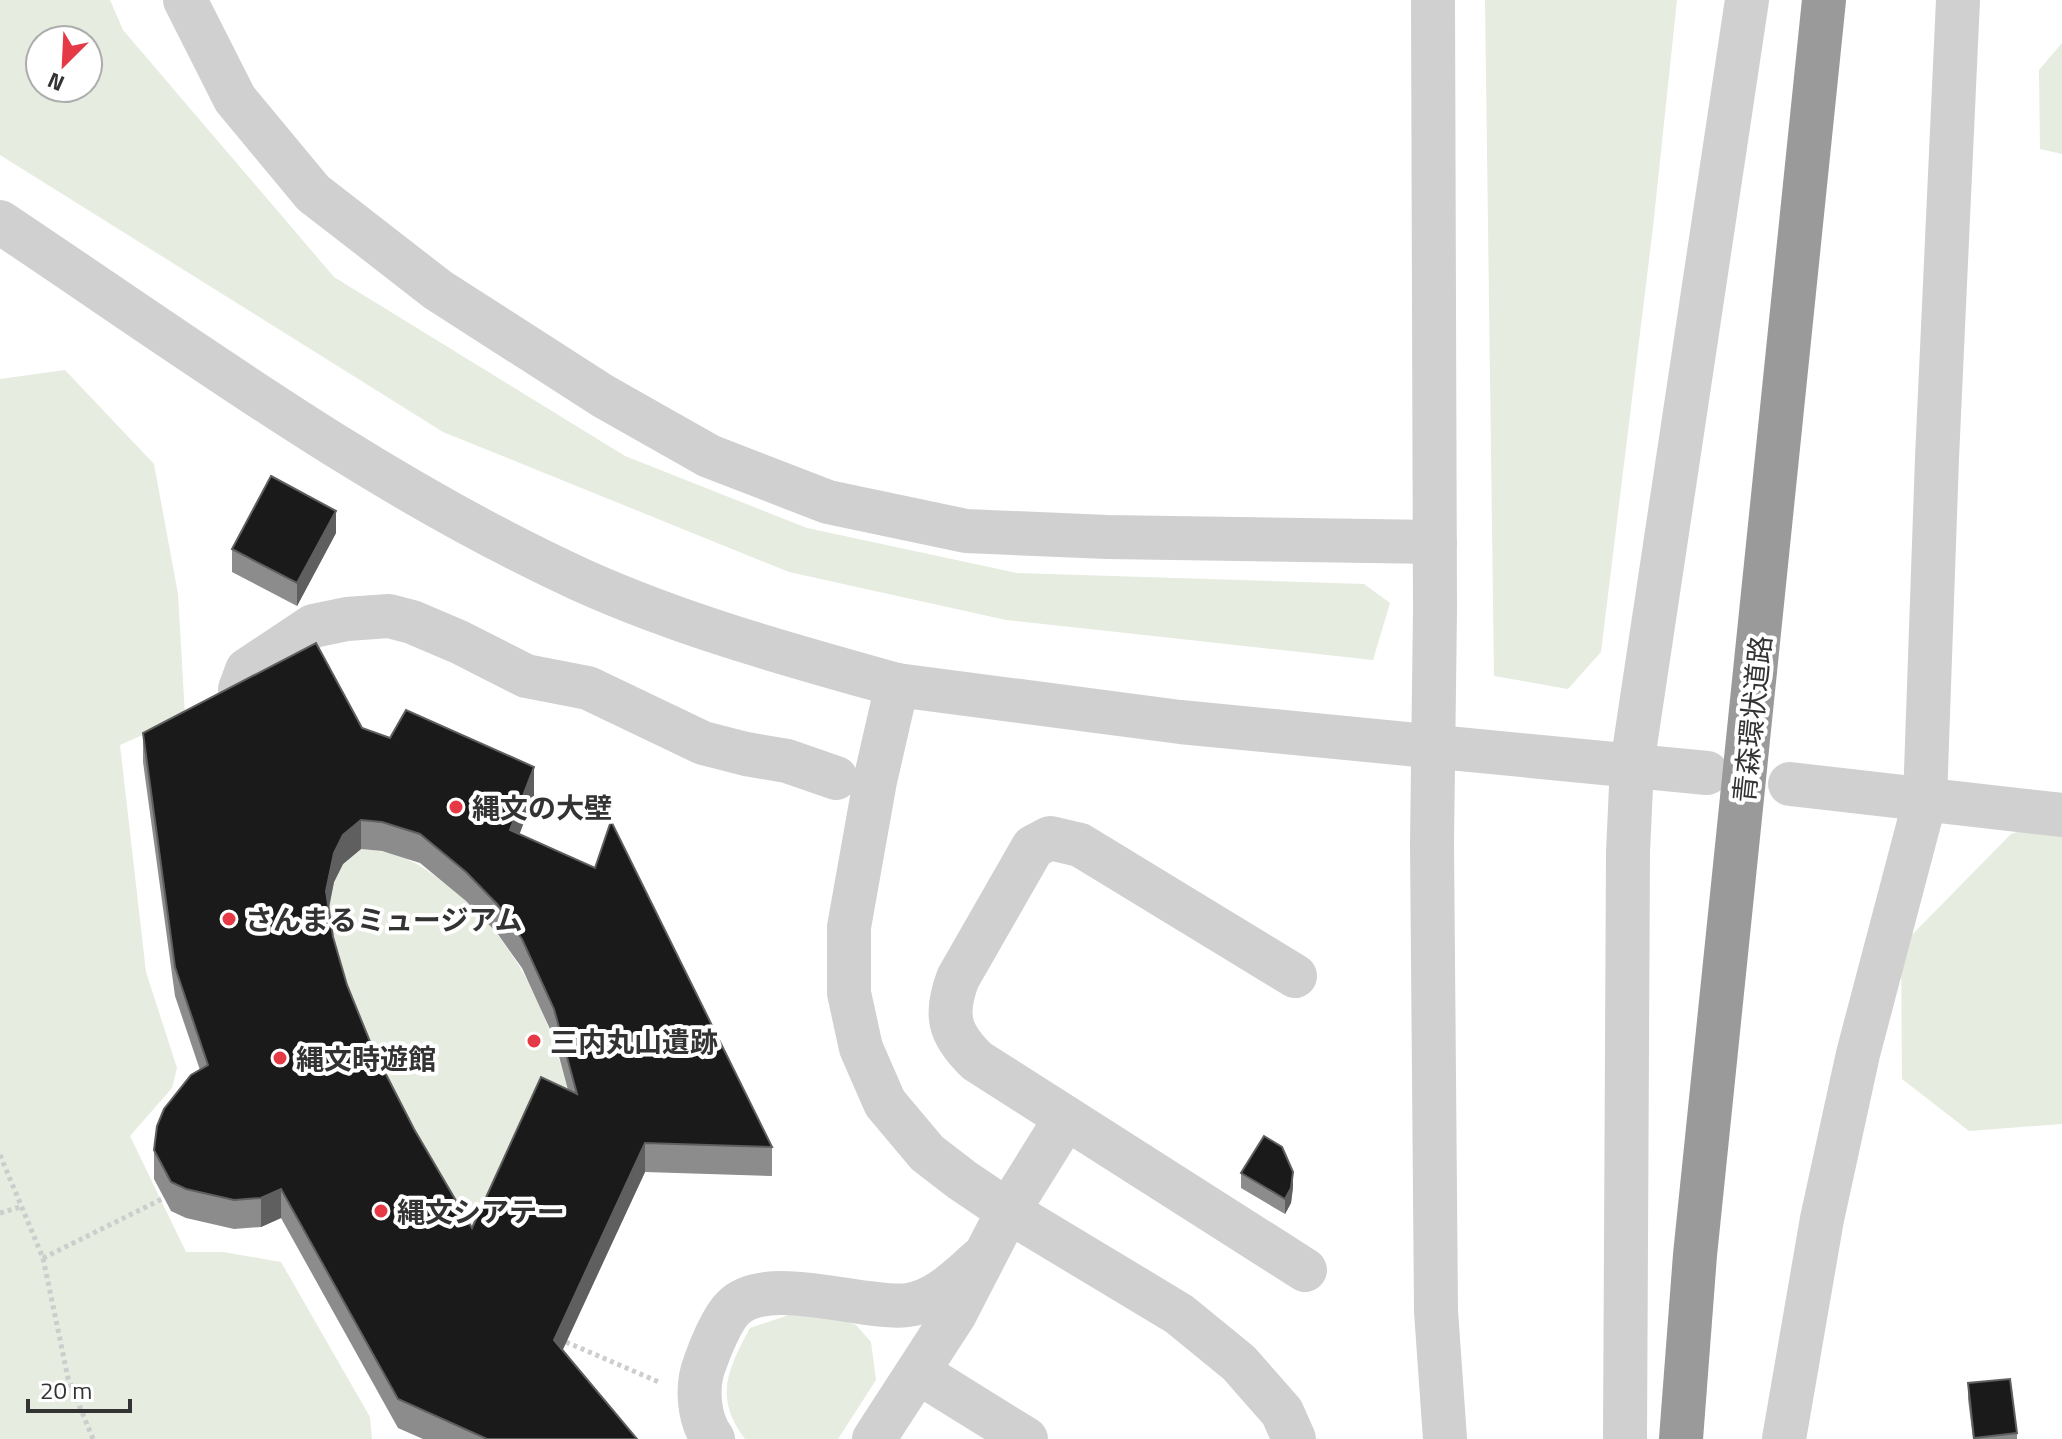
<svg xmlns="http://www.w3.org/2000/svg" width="2062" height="1439" font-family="'Titillium Web','Noto Sans JP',sans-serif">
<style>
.green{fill:#e6ecdf;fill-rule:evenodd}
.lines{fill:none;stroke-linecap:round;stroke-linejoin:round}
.path{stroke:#cdcdcd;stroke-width:5;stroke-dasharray:4 4;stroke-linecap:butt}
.minor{stroke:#d0d0d0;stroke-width:44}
.highway{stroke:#9a9a9a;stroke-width:44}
.minor-bridge{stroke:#d0d0d0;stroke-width:44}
.wall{fill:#8c8c8c;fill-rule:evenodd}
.shaded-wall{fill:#5f5f5f}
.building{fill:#1a1a1a;stroke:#5f5f5f;stroke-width:2;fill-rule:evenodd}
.poi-dot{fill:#e63946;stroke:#fff;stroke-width:3}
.labels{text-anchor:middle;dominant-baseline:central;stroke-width:8;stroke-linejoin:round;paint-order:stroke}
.street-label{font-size:28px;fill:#333;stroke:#fff}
.poi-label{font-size:28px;font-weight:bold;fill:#333;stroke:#fff;text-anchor:start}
</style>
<rect width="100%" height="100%" fill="#fff"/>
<g class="green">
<path d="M0 0H110L123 30 334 277 625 456 807 528 1017 573 1364 584 1390 603 1373 660 1006 620 789 572 443 432 0 155ZM40 40H88V88H40Z"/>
<path d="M1485 0H1677L1653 227 1601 652 1568 689 1494 676Z"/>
<path d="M2062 43V154L2040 149 2039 70Z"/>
<path d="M65 370 154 464 178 594 185 716 120 745 146 972 177 1068 172 1088 130 1136 186 1252H223L281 1262 370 1417 372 1439H0V379Z"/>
<path d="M2062 817V1124L1969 1131 1902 1079 1901 946 2011 834Z"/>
<path d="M361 849C404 852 420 864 453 890 531 954 552 1030 577 1123L472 1257 373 1078 326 920 334 882 343 864Z"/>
<path d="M789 1315 839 1319 856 1325 871 1342 876 1380 838 1439H745C714 1398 727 1370 750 1328Z"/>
</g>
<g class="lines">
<g class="path">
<path d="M0 1155 43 1258 68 1378 93 1439"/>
<path d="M0 1213 20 1207"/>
<path d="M43 1258 164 1198"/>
<path d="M566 1342 659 1382"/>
</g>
<g class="minor">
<path d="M185 0 235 99 313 193 438 290 603 396 709 456 828 502 966 531 1107 537 1435 542"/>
<path d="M1433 0 1435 610"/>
<path d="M0 222C189 348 374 485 581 580 683 626 790 655 897 685L875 781 849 927V993L861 1048 885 1103 927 1153 962 1180 1008 1211 1179 1314 1239 1363 1282 1412 1294 1439"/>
<path d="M897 685 1180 722 1707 773"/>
<path d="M240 689 247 670 313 626 347 619 389 616 412 622 459 642 526 676 588 688 703 743 746 754 787 761 836 778"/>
<path d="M1790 784 2062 815"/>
<path d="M1432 843 1436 1311 1445 1439"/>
<path d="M1295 976 1080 845 1050 838 1033 847 958 978C944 1015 949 1034 977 1061L1305 1270"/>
<path d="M918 1372 1026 1439"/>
<path d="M713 1439C698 1419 696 1385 705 1363 710 1348 722 1319 733 1308 768 1273 864 1311 908 1305 939 1301 961 1275 984 1256"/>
<path d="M874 1439 955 1314 1008 1211 1066 1118"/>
<path d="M1625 1439 1628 852 1632 765 1747 0"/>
<path d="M1784 1439 1822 1219 1858 1054 1925 800 1937 458 1958 0"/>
</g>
<path class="highway" d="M1681 1439 1695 1255 1824 0"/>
<path class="minor-bridge" d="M1432 843 1435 610"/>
</g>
<g class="wall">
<path d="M336 533 297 606 232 572V549Z"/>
<path d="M362 728 534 796 519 834 772 1147V1176L645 1172 562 1350 637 1439H423L398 1428 281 1218 261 1227 234 1229 186 1218 171 1211 154 1179V1150L200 1070 175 996 143 762V733ZM361 849 382 851 420 863 466 901 497 933 522 968 554 1038 568 1090 472 1228 414 1129 373 1049 347 985 333 937 329 909 334 882 343 864Z"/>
<path d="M1241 1173 1293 1187 1291 1203 1285 1214 1241 1188Z"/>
<path d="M1968 1383 2017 1433V1439H1973L1968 1399Z"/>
</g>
<g class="shaded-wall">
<path d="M336 511V533L297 606V583Z"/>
<path d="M534 767V796L510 859V830Z"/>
<path d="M361 820V849L343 864 334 882 326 920V891L334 853 343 835Z"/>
<path d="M645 1143V1172L554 1369V1340Z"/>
<path d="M1293 1172V1187L1291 1203 1285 1214V1199Z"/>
<path d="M281 1189V1218L261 1227V1198Z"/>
</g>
<g class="building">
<path d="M271 476 336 511 297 583 232 549Z"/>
<path d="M316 643 362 728 390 738 406 710 534 767 510 830 595 868 611 821 772 1147 645 1143 554 1340 637 1439H487L398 1399 281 1189 261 1198 234 1200 186 1189 171 1182 154 1150 157 1126 164 1109 191 1075 208 1065 175 967 143 733ZM361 820 382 822 420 834 466 872 497 904 522 939 554 1009 577 1094 541 1077 472 1228 414 1129 373 1049 347 985 333 937 326 891 334 853 343 835Z"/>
<path d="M1264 1136 1282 1147 1293 1172 1291 1188 1285 1199 1241 1173Z"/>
<path d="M2010 1379 2017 1433 1974 1438 1968 1383Z"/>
</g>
<g class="poi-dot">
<circle cx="456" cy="807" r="8"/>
<circle cx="229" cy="919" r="8"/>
<circle cx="534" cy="1041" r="8"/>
<circle cx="280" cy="1058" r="8"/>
<circle cx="381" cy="1211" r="8"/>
</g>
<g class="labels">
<g class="street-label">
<text transform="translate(1752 719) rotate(-84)">青森環状道路</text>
</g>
<g class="poi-label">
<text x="472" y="807">縄文の大壁</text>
<text x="245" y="919">さんまるミュージアム</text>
<text x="550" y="1041">三内丸山遺跡</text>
<text x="296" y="1058">縄文時遊館</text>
<text x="397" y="1211">縄文シアテー</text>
</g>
</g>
<g transform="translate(64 64) rotate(204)"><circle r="38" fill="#ffffff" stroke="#adadad" stroke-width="2"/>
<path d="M0-6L14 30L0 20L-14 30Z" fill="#e63946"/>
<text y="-12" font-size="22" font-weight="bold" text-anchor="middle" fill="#333333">N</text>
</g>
<path d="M28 1399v12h102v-12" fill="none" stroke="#333333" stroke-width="4"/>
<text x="40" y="1399" font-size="24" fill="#333333" stroke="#ffffff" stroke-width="6" paint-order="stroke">20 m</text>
</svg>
